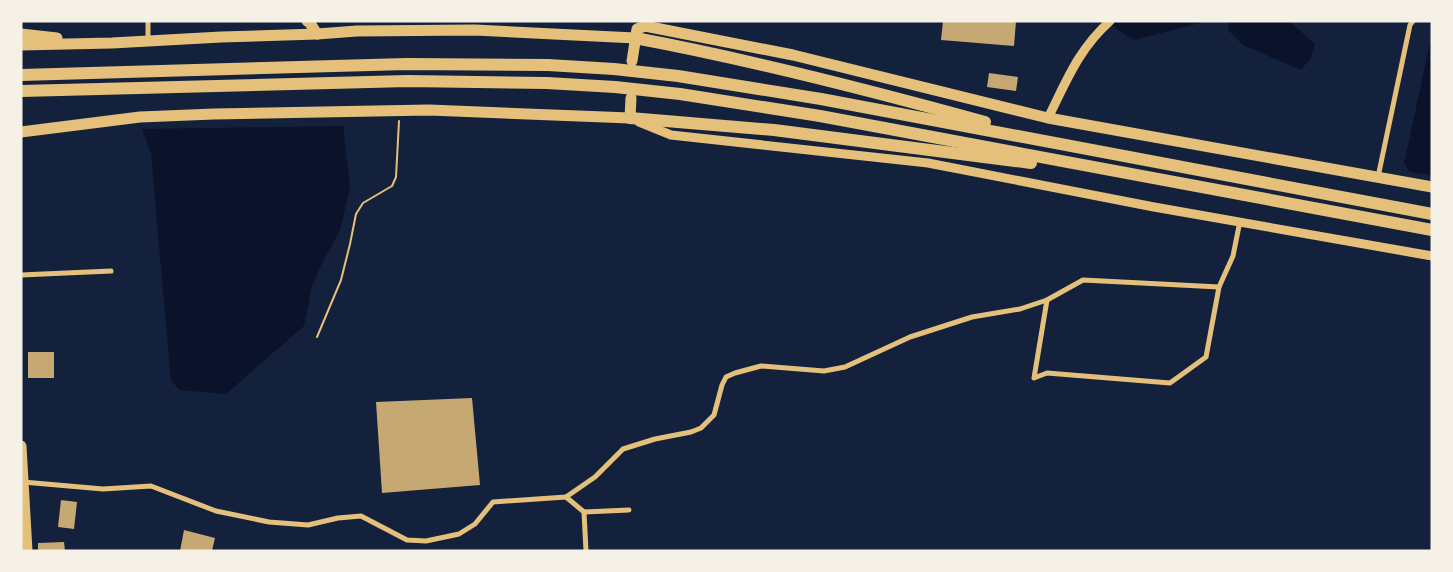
<svg xmlns="http://www.w3.org/2000/svg" width="1453" height="572" font-family="'DejaVu Sans',sans-serif">
<style>
.water{fill:#0b132b}
.building{fill:#c6a872}
.lines{fill:none;stroke-linecap:round;stroke-linejoin:round}
.path{stroke:#e5c07b;stroke-width:2}
.minor{stroke:#e5c07b;stroke-width:5}
.tertiary{stroke:#e5c07b;stroke-width:9}
.primary{stroke:#e5c07b;stroke-width:11}
.trunk{stroke:#e5c07b;stroke-width:11}
.motorway{stroke:#e5c07b;stroke-width:12}
</style>
<rect width="100%" height="100%" fill="#14213d"/>
<g class="water">
<path d="M1104 21H1201L1200 23 1134 40Z"/>
<path d="M1228 21H1289L1315 44 1310 59 1301 70 1243 45 1229 31Z"/>
<path d="M1430 43H1432V175L1410 172 1404 163Z"/>
<path d="M343 126 350 187 340 231 322 263 312 287 304 326 226 394 180 390 171 381 151 154 142 129Z"/>
</g>
<g class="building">
<path d="M943 21H1016L1014 46 941 40Z"/>
<path d="M989 73 1018 77 1016 91 987 87Z"/>
<rect x="28" y="352" width="26" height="26"/>
<path d="M472 398 480 485 382 493 376 402Z"/>
<path d="M61 500 77 502 74 529 58 527Z"/>
<path d="M184 530 215 538 212 551H180Z"/>
<path d="M64 542 65 551H38V543Z"/>
</g>
<g class="lines">
<path class="path" d="M317 337 341 280 350 244 356 214 363 203 392 186 396 177 399 121"/>
<g class="minor">
<path d="M148 21V41"/>
<path d="M1378 177 1410 25 1413 21"/>
<path d="M21 275 111 271"/>
<path d="M1047 300 1034 378 1047 373 1170 383 1206 357 1219 287 1233 256 1240 221"/>
<path d="M23 482 103 489 151 486 216 511 269 522 308 525 338 518 361 516 407 540 426 541 459 534 475 524 493 502 566 497 595 477 623 449 655 439 691 432 701 428 714 415 722 385 726 377 735 373 761 366 824 371 845 367 910 337 972 317 1020 309 1047 300 1083 280 1219 287"/>
<path d="M566 497 584 512 586 551"/>
<path d="M584 512 629 510"/>
</g>
<g class="tertiary">
<path d="M1048 118C1067 80 1078 50 1110 21"/>
<path d="M639 122 671 135 928 163 1154 207 1432 256"/>
</g>
<g class="primary">
<path d="M307 21 310 23 317 34"/>
<path d="M632 61 637 29 645 26 793 55 1048 118 1432 187"/>
<path d="M630 118 631 98"/>
</g>
<g class="trunk">
<path d="M21 34 57 38"/>
<path d="M21 45 112 43 221 37 317 34 357 31 475 30 635 38"/>
<path d="M21 132 140 117 214 114 429 110 630 118"/>
<path d="M21 446 27 551"/>
</g>
<g class="motorway">
<path d="M635 38C753 60 869 90 985 122"/>
<path d="M21 75 406 64 548 65 614 69 678 76 821 99 1432 214"/>
<path d="M21 91 408 81 547 83 615 87 680 94 820 116 1432 230"/>
<path d="M630 118 774 130 1031 163"/>
</g>
</g>
<rect width="1453" height="572" fill="none" stroke="#f6f1e7" stroke-width="45"/>
</svg>
